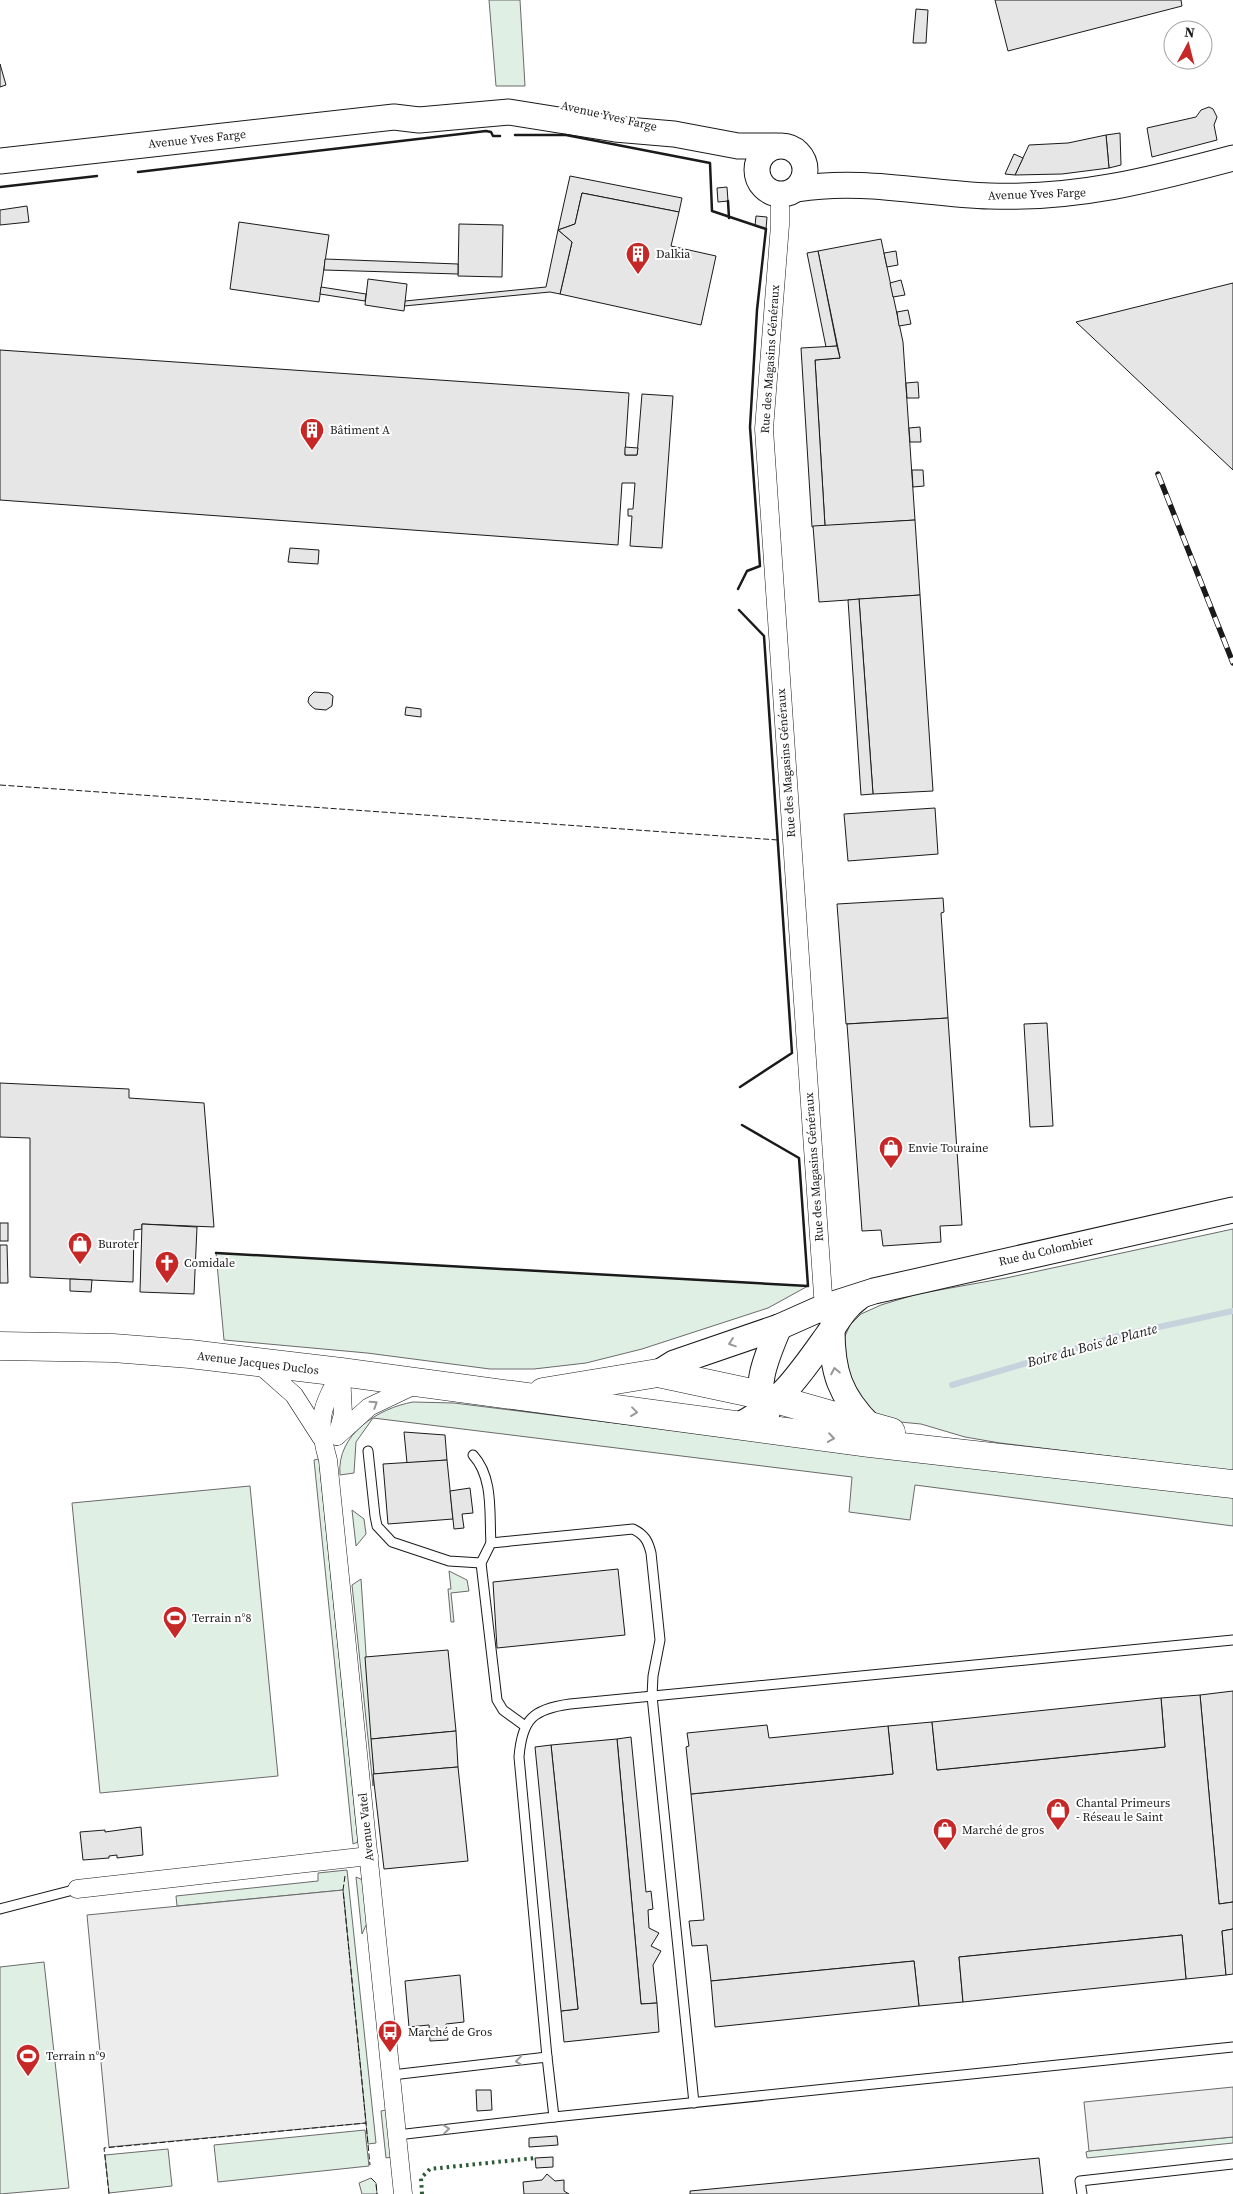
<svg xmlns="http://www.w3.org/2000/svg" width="1233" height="2194" font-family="'Source Serif 4',serif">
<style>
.green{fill:#e0efe3;stroke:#6a6a6a}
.parking{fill:#ededed;stroke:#6a6a6a}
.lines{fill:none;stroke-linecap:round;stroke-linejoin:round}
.stream{stroke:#c6d2dc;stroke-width:6}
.building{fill:#e6e6e6;stroke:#1a1a1a}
.lane-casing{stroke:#1a1a1a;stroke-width:11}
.street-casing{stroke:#1a1a1a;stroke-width:19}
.secondary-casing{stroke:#1a1a1a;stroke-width:27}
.primary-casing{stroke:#1a1a1a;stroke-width:29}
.lane{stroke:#fff;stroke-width:9}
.street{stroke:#fff;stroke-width:18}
.secondary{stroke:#fff;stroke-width:25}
.primary{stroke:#fff;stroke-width:28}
.rail-casing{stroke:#1a1a1a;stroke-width:5.5}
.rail{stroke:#fff;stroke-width:4;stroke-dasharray:11;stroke-linecap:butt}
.hedge{stroke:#2b5a34;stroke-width:4;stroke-dasharray:2.5 4;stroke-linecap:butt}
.fence{stroke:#1a1a1a;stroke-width:1;stroke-dasharray:6 2.5;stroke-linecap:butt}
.wall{stroke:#1a1a1a;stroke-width:2.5}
.oneway{stroke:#989898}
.labels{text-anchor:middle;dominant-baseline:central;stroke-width:4;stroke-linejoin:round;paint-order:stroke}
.street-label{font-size:12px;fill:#1a1a1a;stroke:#fff}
.poi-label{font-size:12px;fill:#1a1a1a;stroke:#fff;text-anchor:start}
.water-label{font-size:14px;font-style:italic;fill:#1a1a1a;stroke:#fff}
</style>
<rect width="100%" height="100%" fill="#fff"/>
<g class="green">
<path d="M489 0H520L525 86H496Z"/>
<path d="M1233 1229V1471L1000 1443 965 1437 921 1424 900 1422 874 1414 852 1393 842 1343 850 1325 861 1314 881 1305 917 1294 1006 1278Z"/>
<path d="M216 1253 808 1286 768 1308 642 1349 586 1363 534 1369H490L367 1353 224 1340Z"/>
<path d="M413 1402 454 1403 752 1440 1233 1494V1526L915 1485 910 1520 849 1512 852 1477 373 1418 356 1442 354 1473 340 1475C336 1434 379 1408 413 1402Z"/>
<path d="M319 1459 358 1842 353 1844 314 1460Z"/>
<path d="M250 1486 278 1776 100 1793 72 1503Z"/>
<path d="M352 1510 364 1519 366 1534 356 1546Z"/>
<path d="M449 1571 467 1580 469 1591 451 1593 454 1622H451L448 1589H451Z"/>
<path d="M361 1579 374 1774 373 1786 352 1585Z"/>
<path d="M347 1870 376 2143 368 2144 343 1890 177 1906 176 1896 318 1881V1873Z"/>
<path d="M356 1877 363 1880 367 1923 362 1934Z"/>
<path d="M44 1962 69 2188 0 2194V1967Z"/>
<path d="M386 2110 391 2157 386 2158 381 2111Z"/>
<path d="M365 2130 369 2166 218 2182 214 2145Z"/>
<path d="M1233 2137V2143L1087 2158 1086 2152 1089 2151Z"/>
<path d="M168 2149 172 2186 109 2193 105 2155Z"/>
<path d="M371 2178 376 2183 377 2194H362L359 2183Z"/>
</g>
<g class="parking">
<path d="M343 1890 366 2123 109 2147 87 1915Z"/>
<path d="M1233 2087V2137L1089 2151 1084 2102Z"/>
</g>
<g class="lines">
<path class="stream" d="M952 1385 1122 1335 1233 1311"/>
</g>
<g class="building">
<path d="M995 0H1181L1182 6 1008 51Z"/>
<path d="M916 9 928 10 926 43H913Z"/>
<path d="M0 64 6 85 0 87Z"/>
<path d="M1209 107 1213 109 1217 117 1214 125 1217 140 1152 157 1147 128 1196 117 1201 110Z"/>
<path d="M1120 133 1121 165 1109 168 1106 135Z"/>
<path d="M1106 135 1109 168 1062 174 1015 175 1029 145 1068 143Z"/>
<path d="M1014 154 1023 158 1015 175 1005 174Z"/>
<path d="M570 176 682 198 679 212 582 193 575 224 558 230Z"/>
<path d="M727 187 728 201 718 202 717 188Z"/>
<path d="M582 193 679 212 671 246 716 256 701 325 560 294 572 242 558 230 575 224Z"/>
<path d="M27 206 29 222 0 225V210Z"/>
<path d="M756 216 767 217 766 229 755 226Z"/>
<path d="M239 222 329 235 319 302 230 289Z"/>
<path d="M459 224 503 225 502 277 458 276Z"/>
<path d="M558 230 572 242 560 294 550 292 404 306 405 301 546 287Z"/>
<path d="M881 239 903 342 915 520 825 526 815 360 840 358 818 251Z"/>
<path d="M818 251 837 346 826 347 807 253Z"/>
<path d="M896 251 898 265 887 267 884 253Z"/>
<path d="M325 259 458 264V274L324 270Z"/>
<path d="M368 279 407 284 404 311 365 305Z"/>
<path d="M901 280 905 295 893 297 890 283Z"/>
<path d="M1233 283V470L1076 322Z"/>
<path d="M321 287 366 294 365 301 320 294Z"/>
<path d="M908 310 911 324 899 326 897 312Z"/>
<path d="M837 346 840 358 815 360 825 526 812 527 801 348Z"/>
<path d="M0 350 629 393 625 455H637L642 394 673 396 662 548 630 546 632 516H628V509H633L635 483H622L618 545 0 500Z"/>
<path d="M918 382 919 398H907L906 383Z"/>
<path d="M920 427 921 442H910L909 428Z"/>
<path d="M625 447 638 448 637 455H625Z"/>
<path d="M912 470H923L924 486 913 487Z"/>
<path d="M915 520 920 595 819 602 813 526Z"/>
<path d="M290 548 319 550 318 564 288 562Z"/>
<path d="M920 595 933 791 873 794 859 599Z"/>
<path d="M859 599 873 794 861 795 848 600Z"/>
<path d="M314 692 329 693 333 696 332 706 326 710 315 709 311 706 308 702 309 697Z"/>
<path d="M406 707 421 709V717L405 715Z"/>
<path d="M935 808 938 854 848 861 844 814Z"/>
<path d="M943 898 944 912 941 913 948 1018 846 1024 837 904Z"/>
<path d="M948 1018 962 1225 940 1226 941 1242 883 1246 881 1230 862 1231 847 1024Z"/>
<path d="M1047 1023 1053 1126 1030 1127 1024 1024Z"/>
<path d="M0 1083 129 1089V1098L204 1103 214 1227 142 1224V1229L134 1230 133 1282 30 1277V1138L0 1137Z"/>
<rect x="0" y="1223" width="8" height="18"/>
<path d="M142 1224 197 1227 194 1294 140 1292Z"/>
<path d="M0 1245H7L8 1283H0Z"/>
<path d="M70 1279 92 1280 91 1292 70 1291Z"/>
<path d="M404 1432 445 1435 447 1460 407 1463Z"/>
<path d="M447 1460 453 1519 388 1524 383 1464Z"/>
<path d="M470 1488 473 1513 462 1514 464 1528 454 1529 450 1491Z"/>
<path d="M618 1569 625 1635 497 1648 493 1582Z"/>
<path d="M448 1650 456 1731 371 1739 365 1657Z"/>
<path d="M1233 1691V1902L1219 1904 1200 1695Z"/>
<path d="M1200 1695 1219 1904 1233 1902V1929L1222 1931 1226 1975 1186 1979 1182 1935 959 1957 963 2002 919 2006 914 1961 711 1981 707 1945 692 1946 689 1921 704 1920 691 1794 893 1774 888 1726 932 1722 937 1770 1165 1747 1161 1698Z"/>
<path d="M1161 1698 1165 1747 937 1770 932 1722Z"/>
<path d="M767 1725 769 1738 888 1726 893 1774 691 1794 686 1747 689 1746 687 1733Z"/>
<path d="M456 1731 458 1767 374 1774 371 1739Z"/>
<path d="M631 1737 646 1892 651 1891 653 1909 648 1910 649 1928 659 1933 651 1946 661 1951 653 1965 657 2003 641 2004 617 1739Z"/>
<path d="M617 1739 641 2004 657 2003 659 2032 564 2042 561 2011 578 2009 551 1745Z"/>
<path d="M551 1745 578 2009 561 2011 535 1747Z"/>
<path d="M458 1767 468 1861 384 1869 373 1774Z"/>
<path d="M141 1827 143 1855 117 1858V1855L109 1856V1858L83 1860 80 1832 105 1830V1832Z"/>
<path d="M1233 1929V1974L1226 1975 1222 1931Z"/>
<path d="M1182 1935 1186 1979 963 2002 959 1957Z"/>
<path d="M914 1961 919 2006 715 2027 711 1981Z"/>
<path d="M460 1975 464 2022 446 2024 448 2040 430 2041 429 2025 409 2027 405 1981Z"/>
<path d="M476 2090H491L492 2110 477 2111Z"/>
<path d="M557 2136 558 2145 529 2147V2138Z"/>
<path d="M553 2157V2167L536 2168 535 2158Z"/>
<path d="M1039 2158 1043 2194H690V2191Z"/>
<path d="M547 2174 555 2181 564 2180V2191L569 2194H524L523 2182 542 2180Z"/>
</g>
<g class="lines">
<defs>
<g id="lane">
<path d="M368 1451 375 1516 377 1526 392 1542 449 1561 481 1563"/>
<path d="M473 1455C494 1478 489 1514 491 1543"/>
<path d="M525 1726 503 1710 497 1700 481 1563 491 1543 633 1529C645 1535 648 1541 651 1553L660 1640 653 1676 652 1696 694 2103"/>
<path d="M0 1909 77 1889"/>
<path d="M547 2057 519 1757C522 1719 533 1709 570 1704L1233 1640"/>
<path d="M392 2075 547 2057 554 2117 397 2135"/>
<path d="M554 2117 1233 2047"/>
<path d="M1082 2194 1080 2181 1233 2164"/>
</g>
<g id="street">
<path d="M780 194V225L764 429 823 1295 828 1318"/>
<path d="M259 1364 294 1395 321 1437"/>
<path d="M341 1372C321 1409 316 1419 328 1460L403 2194"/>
<path d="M337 1436 369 1407 415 1385"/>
<path d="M337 1436 343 1414 341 1373"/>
<path d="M77 1889 369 1856"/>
</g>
<g id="secondary">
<circle cx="781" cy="170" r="24"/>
<path d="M0 161 394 117 419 120 509 112 615 129 674 134 738 146H775"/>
<path d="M797 189C862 178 926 194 990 196 1078 199 1150 180 1233 158"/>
<path d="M832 1330C832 1372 840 1396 870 1426"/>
<path d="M658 1373 674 1363 779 1327 824 1307 874 1291 1233 1210"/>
<path d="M767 1413C751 1388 769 1352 779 1327"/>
<path d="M739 1425C779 1406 802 1371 827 1336 838 1321 843 1309 858 1298"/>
</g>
<g id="primary">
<path d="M0 1346 113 1348 190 1354 341 1372 868 1443 1233 1484"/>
<path d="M543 1392 658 1373 761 1395 891 1432"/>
</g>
</defs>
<use href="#lane" class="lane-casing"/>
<use href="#street" class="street-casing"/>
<use href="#secondary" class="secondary-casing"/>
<use href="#primary" class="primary-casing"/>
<use href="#lane" class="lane"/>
<use href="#street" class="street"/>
<use href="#secondary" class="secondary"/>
<use href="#primary" class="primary"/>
<defs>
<path id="rail" d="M1158 474 1233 663"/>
</defs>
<use href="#rail" class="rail-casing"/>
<use href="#rail" class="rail"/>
<path class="hedge" d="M422 2194 421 2178 430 2169 535 2158"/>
<g class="fence">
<path d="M0 785 778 840"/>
<path d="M345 1876 343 1890 366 2123"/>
<path d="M371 2178 376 2183 377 2194"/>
<path d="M109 2194 104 2148 366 2123 370 2165"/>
</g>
<g class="wall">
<path d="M515 135H566L710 163 712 211 766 229 757 310 750 427 760 566 747 571 738 589"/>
<path d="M138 172 486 131 491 132 493 136H500"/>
<path d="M0 187 97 176"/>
<path d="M728 201 729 218"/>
<path d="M739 610 764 636 792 1053 740 1087"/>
<path d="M216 1253 808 1286 799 1158 742 1125"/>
</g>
</g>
<defs><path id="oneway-chevron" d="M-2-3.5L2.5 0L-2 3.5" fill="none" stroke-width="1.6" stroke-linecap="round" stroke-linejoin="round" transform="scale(1.25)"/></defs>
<g class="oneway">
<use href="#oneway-chevron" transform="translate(732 1343) rotate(161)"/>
<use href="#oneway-chevron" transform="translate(835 1371) rotate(-101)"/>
<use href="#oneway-chevron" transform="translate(374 1404) rotate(-33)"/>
<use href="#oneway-chevron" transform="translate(634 1412) rotate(7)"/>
<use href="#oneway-chevron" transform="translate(831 1438) rotate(8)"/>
<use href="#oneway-chevron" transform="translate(519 2061) rotate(173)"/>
<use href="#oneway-chevron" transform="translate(446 2129) rotate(-6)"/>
</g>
<defs>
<symbol id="building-pin" viewBox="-11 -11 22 30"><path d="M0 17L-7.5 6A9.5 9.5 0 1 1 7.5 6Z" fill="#c62828" stroke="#fff"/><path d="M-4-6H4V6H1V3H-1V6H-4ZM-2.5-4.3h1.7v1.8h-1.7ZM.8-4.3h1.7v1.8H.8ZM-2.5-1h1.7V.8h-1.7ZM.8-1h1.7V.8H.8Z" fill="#fff"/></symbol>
<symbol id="shop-pin" viewBox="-11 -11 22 30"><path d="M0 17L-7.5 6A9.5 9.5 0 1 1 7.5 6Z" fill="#c62828" stroke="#fff"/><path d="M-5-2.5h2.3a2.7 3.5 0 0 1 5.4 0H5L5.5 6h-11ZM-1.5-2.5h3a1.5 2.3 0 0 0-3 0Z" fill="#fff"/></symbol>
<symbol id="church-pin" viewBox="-11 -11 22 30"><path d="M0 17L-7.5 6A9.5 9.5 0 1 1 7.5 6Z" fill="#c62828" stroke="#fff"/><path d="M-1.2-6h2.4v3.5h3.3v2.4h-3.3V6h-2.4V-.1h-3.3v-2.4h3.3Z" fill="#fff"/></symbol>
<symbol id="stadium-pin" viewBox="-11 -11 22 30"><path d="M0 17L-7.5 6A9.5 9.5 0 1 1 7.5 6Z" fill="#c62828" stroke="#fff"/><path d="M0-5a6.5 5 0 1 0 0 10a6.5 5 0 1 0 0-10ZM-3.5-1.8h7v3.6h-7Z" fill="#fff"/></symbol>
<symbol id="bus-pin" viewBox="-11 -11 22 30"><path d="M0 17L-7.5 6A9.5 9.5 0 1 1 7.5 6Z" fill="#c62828" stroke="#fff"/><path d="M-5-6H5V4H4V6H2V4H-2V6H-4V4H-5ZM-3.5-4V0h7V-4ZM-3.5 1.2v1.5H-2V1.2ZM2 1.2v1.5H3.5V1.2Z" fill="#fff"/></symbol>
</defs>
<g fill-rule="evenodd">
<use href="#building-pin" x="624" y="240" width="28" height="38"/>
<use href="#building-pin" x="298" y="416" width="28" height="38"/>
<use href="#shop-pin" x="877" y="1134" width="28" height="38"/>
<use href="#shop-pin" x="66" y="1230" width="28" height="38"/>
<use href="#church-pin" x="153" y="1249" width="28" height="38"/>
<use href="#stadium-pin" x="161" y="1604" width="28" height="38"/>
<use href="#shop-pin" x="1044" y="1796" width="28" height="38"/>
<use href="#shop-pin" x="931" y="1816" width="28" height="38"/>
<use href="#bus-pin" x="376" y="2018" width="28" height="38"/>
<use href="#stadium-pin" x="14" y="2042" width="28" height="38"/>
</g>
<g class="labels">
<g class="street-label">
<text transform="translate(609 116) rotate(13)">Avenue Yves Farge</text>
<text transform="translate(197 139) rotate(-6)">Avenue Yves Farge</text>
<text transform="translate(1037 194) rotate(-2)">Avenue Yves Farge</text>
<text transform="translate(770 359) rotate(-86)">Rue des Magasins Généraux</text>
<text transform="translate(786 763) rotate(-94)">Rue des Magasins Généraux</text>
<text transform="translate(814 1167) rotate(-94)">Rue des Magasins Généraux</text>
<text transform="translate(1046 1251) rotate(-13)">Rue du Colombier</text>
<text transform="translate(258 1363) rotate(7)">Avenue Jacques Duclos</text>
<text transform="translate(366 1827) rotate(-96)">Avenue Vatel</text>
</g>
<g class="poi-label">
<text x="656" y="254">Dalkia</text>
<text x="330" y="430">Bâtiment A</text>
<text x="908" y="1148">Envie Touraine</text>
<text x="98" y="1244">Buroter</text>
<text x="184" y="1263">Comidale</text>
<text x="192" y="1618">Terrain n°8</text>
<text x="1076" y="1803">Chantal Primeurs<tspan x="1076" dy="14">- Réseau le Saint</tspan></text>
<text x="962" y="1830">Marché de gros</text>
<text x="408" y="2032">Marché de Gros</text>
<text x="46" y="2056">Terrain n°9</text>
</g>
<g class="water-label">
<text transform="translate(1092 1345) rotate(-15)">Boire du Bois de Plante</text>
</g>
</g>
<g transform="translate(1188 45) rotate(7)"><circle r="24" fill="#ffffff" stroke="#a3a3a3"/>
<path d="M0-4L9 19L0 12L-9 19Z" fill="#c62828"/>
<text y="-8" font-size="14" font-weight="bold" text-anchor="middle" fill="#1a1a1a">N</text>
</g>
</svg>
